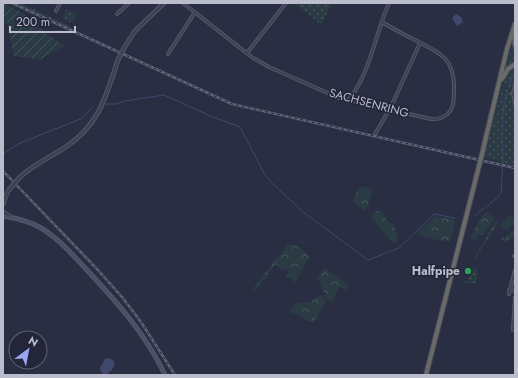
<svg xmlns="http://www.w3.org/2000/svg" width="518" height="378" font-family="Jost,sans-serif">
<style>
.grass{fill:url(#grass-dots)}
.forest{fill:url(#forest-crowns)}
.garden{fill:url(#garden-furrows)}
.pitch{fill:#2b3b44}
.water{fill:#40486b}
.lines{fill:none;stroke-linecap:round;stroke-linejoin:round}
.stream{stroke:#40486b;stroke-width:1}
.minor-casing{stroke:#56596a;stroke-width:4}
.tertiary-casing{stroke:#56596a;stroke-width:5}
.secondary-casing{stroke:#56596a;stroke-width:5}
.trunk-casing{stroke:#45495a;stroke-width:6}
.minor{stroke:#3d4153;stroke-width:2}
.tertiary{stroke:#3d4153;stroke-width:3}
.secondary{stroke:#4b4f66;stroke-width:3}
.trunk{stroke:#6a6a66;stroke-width:4}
.rail-casing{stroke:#606479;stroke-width:2.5}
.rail{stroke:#222638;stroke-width:1;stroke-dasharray:3;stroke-linecap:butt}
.tertiary-bridge-casing{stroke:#56596a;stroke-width:5;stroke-linecap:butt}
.trunk-bridge-casing{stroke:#45495a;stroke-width:6;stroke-linecap:butt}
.tertiary-bridge{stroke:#3d4153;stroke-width:3}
.trunk-bridge{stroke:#6a6a66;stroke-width:4}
.leisure-dot{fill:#2e9e5b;stroke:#222638;stroke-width:1.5}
.labels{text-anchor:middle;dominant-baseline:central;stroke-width:3;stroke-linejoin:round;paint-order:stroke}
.street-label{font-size:12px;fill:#bbbdcc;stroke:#222638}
.poi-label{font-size:12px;font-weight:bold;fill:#bbbdcc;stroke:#222638;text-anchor:end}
</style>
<defs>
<pattern id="grass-dots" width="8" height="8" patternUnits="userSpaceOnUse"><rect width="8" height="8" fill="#2b3b44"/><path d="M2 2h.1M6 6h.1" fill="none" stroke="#48555e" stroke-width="1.8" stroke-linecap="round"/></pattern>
<pattern id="forest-crowns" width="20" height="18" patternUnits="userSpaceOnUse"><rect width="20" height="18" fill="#2b3b44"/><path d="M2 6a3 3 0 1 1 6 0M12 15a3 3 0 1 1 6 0" fill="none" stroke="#48555e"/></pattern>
<pattern id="garden-furrows" width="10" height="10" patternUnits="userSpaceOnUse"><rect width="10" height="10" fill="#2b3b44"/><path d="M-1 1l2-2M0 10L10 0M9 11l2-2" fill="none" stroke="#48555e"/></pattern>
</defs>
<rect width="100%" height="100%" fill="#292e43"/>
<g class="grass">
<path d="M17 3H21L70 26 67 27Z"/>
<path d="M294 3H332C329 11 324 17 322 25Z"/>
<path d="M66 10 76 13 73 23 63 19Z"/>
<path d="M513 42 515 48V62L510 64 504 72Z"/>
<path d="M515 65V83L510 89 502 87 507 72Z"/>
<path d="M502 88 511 91 515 108V166L484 157Z"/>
<path d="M470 267 476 269 478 273 476 283 471 284 463 282V281L468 282 470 274 465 273 466 269Z"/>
</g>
<g class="forest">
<path d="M360 187 371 188 373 190 366 210 365 211 353 201 354 196Z"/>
<path d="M375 211H381L384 215 387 221 393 224 398 238 396 242 393 243 371 218Z"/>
<path d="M486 212 490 214 494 219 483 235H479L474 240 471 238C475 228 478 220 486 212Z"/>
<path d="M435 216 455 220 450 242 434 239 416 234Z"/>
<path d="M496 220 499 221 475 260H473Z"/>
<path d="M515 228V235L507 242H504L500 237 505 238Z"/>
<path d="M288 244C298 246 304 248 309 257L296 282 286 276 289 273 285 269 282 270 276 264 255 291 253 289 276 258 279 257Z"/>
<path d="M325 268 349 285 346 290 339 287 332 302 327 299 317 277Z"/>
<path d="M320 295H322L326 300 324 305 314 322 307 321 299 314 291 313 289 311 295 303 311 302Z"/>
</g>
<path class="garden" d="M3 3 23 13 33 24 64 46 41 59 14 56 7 23 3 24Z"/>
<path class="pitch" d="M510 215 515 220V223L507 231 500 225Z"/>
<g class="water">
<path d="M456 14 461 17 463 22 457 26 452 18Z"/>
<path d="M105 359C119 356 116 370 105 375L101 372 100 368Z"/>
</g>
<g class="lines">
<g class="stream">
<path d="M509 88 511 79 515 73"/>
<path d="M103 104H117L125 101 164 95 213 117 240 127 265 175 272 183 303 212 368 260 399 248 434 214 455 218"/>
<path d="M3 154 20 143 83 118 94 105"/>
<path d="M486 207 499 196 501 193 503 160 502 137 503 110 508 90"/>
<path d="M475 216 484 208"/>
</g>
<defs>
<g id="minor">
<path d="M183 3 253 58 269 67 339 98 431 119C441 120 450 115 453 105 454 99 454 93 454 87 454 58 440 53 417 41 405 35 393 29 382 22"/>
<path d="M56 11 60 3"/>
<path d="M117 14 129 3"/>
<path d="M247 53 286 3"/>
<path d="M168 54 195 12"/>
<path d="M515 85 513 93 515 104"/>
<path d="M349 99C371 72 375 34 389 3"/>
<path d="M375 134 391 107 420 43"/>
<path d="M514 256H515"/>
<path d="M509 290 515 291"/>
<path d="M509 294 515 270"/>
<path d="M513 330 515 297"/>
</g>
<g id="tertiary">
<path d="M124 48 135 31 164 3"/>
<path d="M20 177C34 164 51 157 67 146 100 124 106 95 118 60"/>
<path d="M3 204 7 193"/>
<path d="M3 212 11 217"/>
</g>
<path id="secondary" d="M3 216C16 218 29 221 41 228 58 238 72 254 85 268 116 301 146 334 165 375"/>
<g id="trunk">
<path d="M514 34 515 45"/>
<path d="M502 79 508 69 515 64"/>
<path d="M482 154 507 49 515 24"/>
<path d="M426 375 479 166"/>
</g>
</defs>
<use href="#minor" class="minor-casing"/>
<use href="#tertiary" class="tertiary-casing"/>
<use href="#secondary" class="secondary-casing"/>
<use href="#trunk" class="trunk-casing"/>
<use href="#minor" class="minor"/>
<use href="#tertiary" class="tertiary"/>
<use href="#secondary" class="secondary"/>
<use href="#trunk" class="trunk"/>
<defs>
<g id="rail">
<path d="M12 3 232 104 515 168"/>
<path d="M3 171 97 269 122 297 141 322 175 375"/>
</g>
</defs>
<use href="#rail" class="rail-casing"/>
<use href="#rail" class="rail"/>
<defs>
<g id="tertiary-bridge">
<path d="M118 60 124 48"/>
<path d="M8 191 20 177"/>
</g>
<path id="trunk-bridge" d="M479 166 482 154"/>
</defs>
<use href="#tertiary-bridge" class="tertiary-bridge-casing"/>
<use href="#trunk-bridge" class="trunk-bridge-casing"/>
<use href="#tertiary-bridge" class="tertiary-bridge"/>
<use href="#trunk-bridge" class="trunk-bridge"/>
</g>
<circle class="leisure-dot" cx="468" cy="271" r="4"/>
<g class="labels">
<g class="street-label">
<text transform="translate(369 103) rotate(15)">SACHSENRING</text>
</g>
<g class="poi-label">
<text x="460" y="271">Halfpipe</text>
</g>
</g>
<rect width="518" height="378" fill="none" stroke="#bbbdcc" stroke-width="8"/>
<g transform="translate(28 350) rotate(32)"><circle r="19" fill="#222638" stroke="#5f6273"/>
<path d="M0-3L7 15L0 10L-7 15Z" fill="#98a7f4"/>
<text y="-6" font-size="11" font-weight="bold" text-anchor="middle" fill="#bbbdcc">N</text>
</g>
<path d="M10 26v6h65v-6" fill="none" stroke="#bbbdcc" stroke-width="2"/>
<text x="16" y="26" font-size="12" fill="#bbbdcc" stroke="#222638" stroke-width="3" paint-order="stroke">200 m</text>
</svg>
